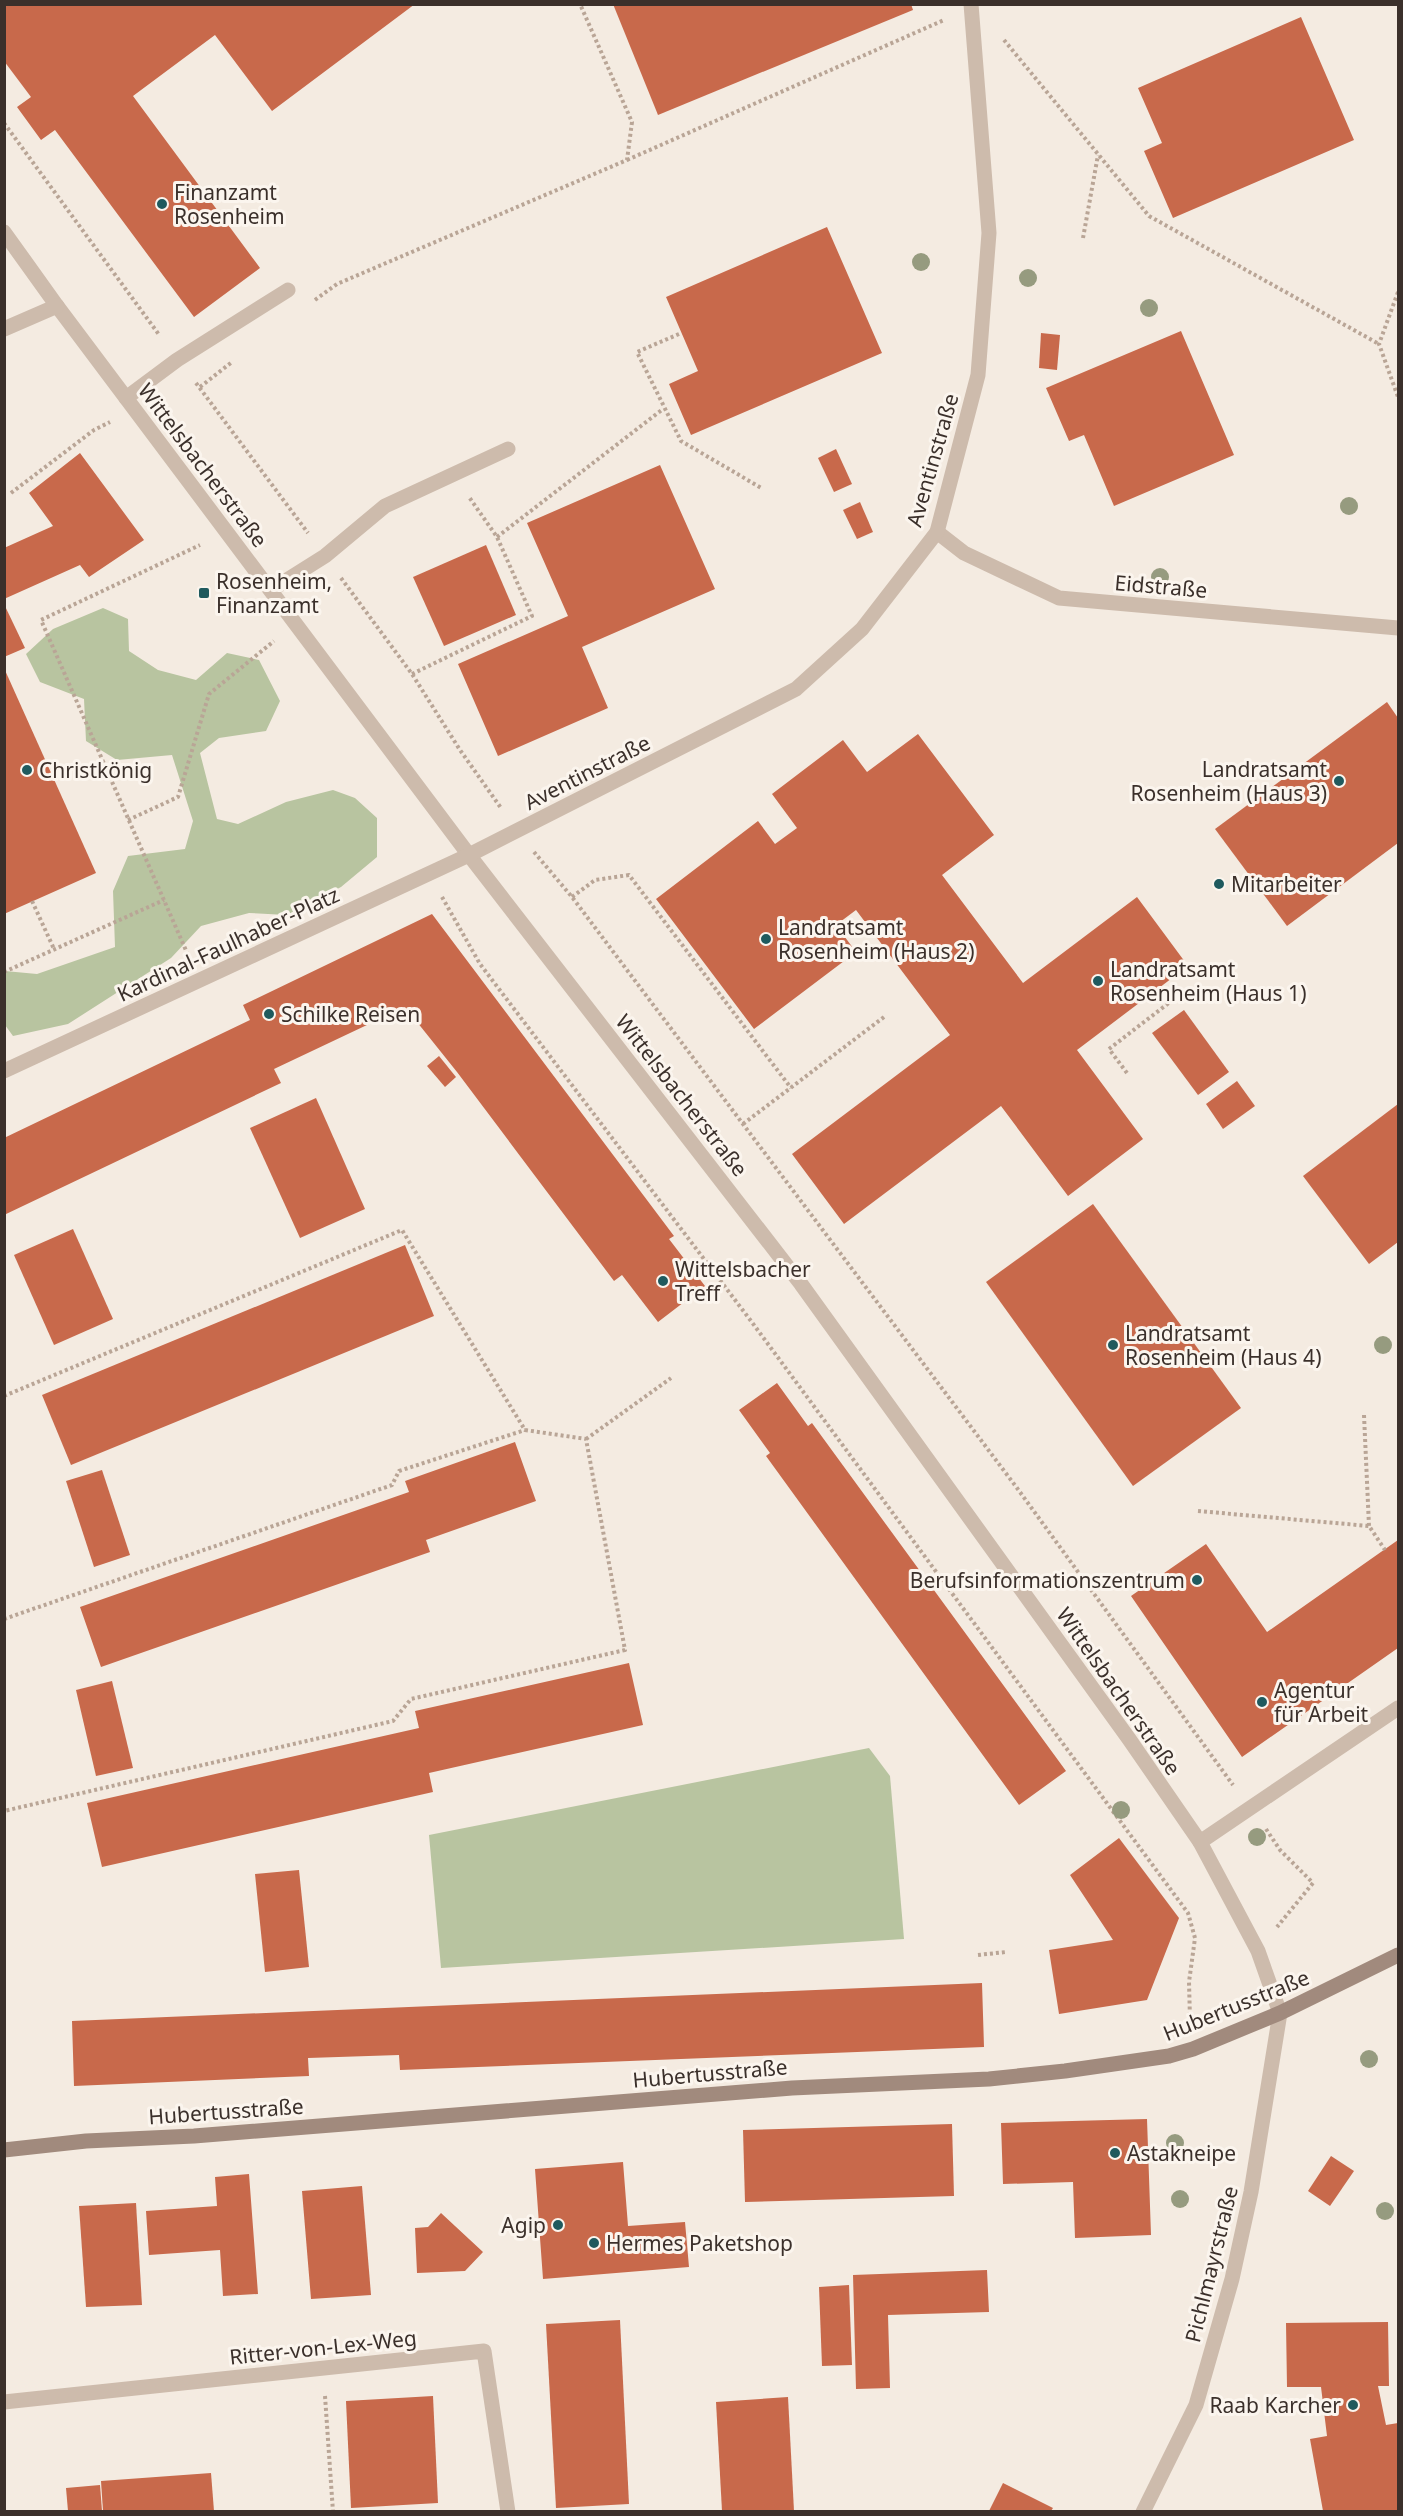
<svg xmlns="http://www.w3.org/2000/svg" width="1403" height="2516" font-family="'Noto Sans',sans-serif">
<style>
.green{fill:#b8c4a0}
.building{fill:#c8694b}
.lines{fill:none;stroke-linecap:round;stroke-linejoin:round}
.path{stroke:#b9a596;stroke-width:4;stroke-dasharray:3 3;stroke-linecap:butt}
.lane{stroke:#cdbbac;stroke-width:15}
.street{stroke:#cdbbac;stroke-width:15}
.secondary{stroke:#a18a7d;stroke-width:15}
.tree{fill:#969b7f}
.poi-dot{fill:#1f5a5e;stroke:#fbf5ee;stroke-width:2}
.labels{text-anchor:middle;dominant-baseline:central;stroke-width:6;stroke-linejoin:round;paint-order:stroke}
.poi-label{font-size:21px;fill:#3b302b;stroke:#fbf5ee;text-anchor:start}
.street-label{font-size:21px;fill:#3b302b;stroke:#fbf5ee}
</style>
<rect width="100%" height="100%" fill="#f4ebe1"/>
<g class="green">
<path d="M103 608 128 619 129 651 158 670 196 680 227 653 259 660 280 701 266 731 219 738 200 753 217 819 238 824 286 802 333 790 355 798 377 818V857L341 887 287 915 249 913 201 926 171 958 68 1024 13 1036 5 1025V971L37 974 115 947 113 891 128 856 185 849 193 821 172 755 117 760 86 741 84 699 40 682 26 654 53 629Z"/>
<path d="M869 1748 890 1776 904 1939 441 1968 429 1835Z"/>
</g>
<g class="building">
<path d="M4 4H415L272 111 215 35 133 96 260 268 194 317 55 130 41 140 17 107 31 97 4 61Z"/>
<path d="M613 4H911L913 10 658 115Z"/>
<path d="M1301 17 1354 140 1173 218 1144 151 1162 143 1138 88Z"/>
<path d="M827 227 882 353 691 435 669 384 698 371 666 297Z"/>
<path d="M1181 331 1234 455 1114 506 1084 435 1069 441 1046 388Z"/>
<path d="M1041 333 1060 335 1057 370 1039 368Z"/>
<path d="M836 449 852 484 834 492 818 458Z"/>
<path d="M80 453 144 540 89 577 80 565 4 599V548L53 526 29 493Z"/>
<path d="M660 465 715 589 582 647 608 708 498 756 458 664 568 616 527 523Z"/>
<path d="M860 502 873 532 857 539 843 510Z"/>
<path d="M486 545 516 615 444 646 413 577Z"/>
<path d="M4 604 25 648 4 657Z"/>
<path d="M4 668 96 873 4 914Z"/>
<path d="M1387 702 1398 718V843L1287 926 1215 829Z"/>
<path d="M918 734 994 835 942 875 1023 983 1137 897 1188 966 1077 1050 1143 1139 1068 1196 1001 1106 844 1224 792 1154 950 1035 856 910 836 925 856 952 754 1029 656 899 758 821 775 844 797 828 772 794 843 740 867 772Z"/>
<path d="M432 914 674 1236 669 1239 705 1286 658 1322 622 1275 614 1281 457 1072 405 1007 274 1069 281 1083 4 1215V1138L250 1020 243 1005Z"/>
<path d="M1184 1010 1229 1072 1198 1095 1152 1033Z"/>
<path d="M439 1056 456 1077 445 1087 427 1066Z"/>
<path d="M1237 1081 1255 1106 1223 1129 1206 1104Z"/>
<path d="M316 1098 365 1209 300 1238 250 1128Z"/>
<path d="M1398 1104V1242L1369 1264 1303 1176Z"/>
<path d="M1093 1204 1241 1408 1133 1486 986 1282Z"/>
<path d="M73 1229 113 1319 54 1345 14 1255Z"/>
<path d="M405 1245 434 1316 71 1465 42 1395Z"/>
<path d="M777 1383 808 1426 812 1423 1066 1771 1019 1805 766 1456 770 1453 739 1410Z"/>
<path d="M515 1442 536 1501 426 1540 430 1552 101 1667 80 1607 409 1492 405 1481Z"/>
<path d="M102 1470 130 1555 94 1567 66 1481Z"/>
<path d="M1398 1540V1648L1242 1757 1131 1596 1206 1544 1267 1632Z"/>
<path d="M629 1663 643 1725 429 1773 433 1792 102 1867 87 1803 419 1728 415 1711Z"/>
<path d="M112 1681 133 1768 96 1776 76 1690Z"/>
<path d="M1119 1838 1179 1918 1147 2000 1059 2014 1049 1950 1113 1940 1070 1875Z"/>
<path d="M299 1870 309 1967 265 1972 255 1874Z"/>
<path d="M982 1983 984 2047 400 2070 399 2055 308 2058 309 2076 74 2086 72 2021Z"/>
<path d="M1147 2119 1151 2235 1075 2238 1073 2182 1003 2184 1001 2123Z"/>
<path d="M952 2124 954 2196 745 2202 743 2130Z"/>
<path d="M1331 2156 1354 2171 1330 2206 1308 2191Z"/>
<path d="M623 2162 628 2226 685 2222 689 2267 543 2279 535 2169Z"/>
<path d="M249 2174 258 2294 223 2296 220 2250 149 2255 146 2211 217 2206 215 2177Z"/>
<path d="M362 2186 371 2295 311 2299 302 2191Z"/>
<path d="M136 2203 142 2305 86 2307 79 2206Z"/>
<path d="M441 2213 483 2252 465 2271 417 2273 415 2228 428 2227Z"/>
<path d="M987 2270 989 2312 888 2315 890 2388 856 2389 853 2275Z"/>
<path d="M849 2285 852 2365 822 2366 819 2287Z"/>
<path d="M620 2320 629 2504 556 2508 546 2324Z"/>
<path d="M1388 2322 1389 2386H1378L1386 2425 1398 2423V2511H1323L1310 2439 1327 2436 1321 2387H1287L1286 2323Z"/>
<path d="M433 2396 438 2503 351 2508 346 2401Z"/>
<path d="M788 2397 794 2511H722L716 2402Z"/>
<path d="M211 2473 214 2511H103L101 2481Z"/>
<path d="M1003 2483 1053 2508 1051 2511H989Z"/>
<path d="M100 2485 102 2511H68L66 2488Z"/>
</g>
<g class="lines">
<g class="path">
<path d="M1004 40 1149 216 1379 344"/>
<path d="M4 123 160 336"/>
<path d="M627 160 944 20"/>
<path d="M1083 238 1098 155"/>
<path d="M1398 292 1379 344 1398 397"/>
<path d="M315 300 337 284 627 160 632 122 580 4"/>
<path d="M679 334 637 352 681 441 763 489"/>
<path d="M196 383 308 533"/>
<path d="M200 387 232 362"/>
<path d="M11 493 94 430 110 422"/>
<path d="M497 537 663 409"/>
<path d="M341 578 412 674 460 750 501 808"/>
<path d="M412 674 532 616 497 537 469 497"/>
<path d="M128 820 178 797 209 694 274 641"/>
<path d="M534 852 572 897 1017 1488 1233 1785"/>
<path d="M442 897 480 964 751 1321 1188 1913 1195 1938 1189 1982 1190 2020"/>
<path d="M572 897 595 880 629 875 791 1088"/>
<path d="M32 901 54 949"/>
<path d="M188 955 41 620 200 545"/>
<path d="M4 972 164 900"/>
<path d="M1127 1073 1109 1049 1183 992"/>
<path d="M743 1124 884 1017"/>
<path d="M4 1396 402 1230 525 1430 586 1439 625 1650 411 1699 393 1721 4 1811"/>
<path d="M1364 1415 1369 1526"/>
<path d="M586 1439 671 1378"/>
<path d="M1198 1511 1369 1526 1385 1550"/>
<path d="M4 1619 392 1485 399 1471 525 1430"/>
<path d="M1266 1829 1280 1850 1313 1883 1277 1927"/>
<path d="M978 1955 1006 1952"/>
<path d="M325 2396 333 2512"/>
</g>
<g class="lane">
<path d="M126 398 177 360 288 290"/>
<path d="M271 590 325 556 385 506 508 449"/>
<path d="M1200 1842 1398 1708"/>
</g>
<g class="street">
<path d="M4 232 57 306 469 855 801 1284 1129 1739 1200 1842 1258 1951 1280 2013 1251 2192 1232 2279 1196 2405 1143 2512"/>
<path d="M4 329 57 306"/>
<path d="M937 532 964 553 1059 598 1398 628"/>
<path d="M4 1071 469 855 796 689 862 629 937 532 978 375 989 233 971 4"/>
<path d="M4 2402 484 2351 508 2512"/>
</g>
<path class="secondary" d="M4 2150 86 2141 194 2136 792 2088 989 2079 1065 2071 1169 2056 1193 2049 1280 2013 1398 1955"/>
</g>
<g class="tree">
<circle cx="921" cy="262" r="9"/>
<circle cx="1028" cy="278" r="9"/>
<circle cx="1149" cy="308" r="9"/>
<circle cx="1349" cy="506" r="9"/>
<circle cx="1160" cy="577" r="9"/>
<circle cx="1383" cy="1345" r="9"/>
<circle cx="1121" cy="1810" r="9"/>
<circle cx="1257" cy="1837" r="9"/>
<circle cx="1369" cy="2059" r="9"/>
<circle cx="1175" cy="2143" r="9"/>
<circle cx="1180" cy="2199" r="9"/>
<circle cx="1385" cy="2211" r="9"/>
</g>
<g class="poi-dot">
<circle cx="162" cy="204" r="6"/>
<rect x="198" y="587" width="12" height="12" rx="3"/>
<circle cx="27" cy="770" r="6"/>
<circle cx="1339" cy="781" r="6"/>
<circle cx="1219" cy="884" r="6"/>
<circle cx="766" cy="939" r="6"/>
<circle cx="1098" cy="981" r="6"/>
<circle cx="269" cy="1014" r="6"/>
<circle cx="663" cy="1281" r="6"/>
<circle cx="1113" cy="1345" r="6"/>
<circle cx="1197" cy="1580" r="6"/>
<circle cx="1262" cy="1702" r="6"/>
<circle cx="1115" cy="2153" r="6"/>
<circle cx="558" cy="2225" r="6"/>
<circle cx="594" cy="2243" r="6"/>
<circle cx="1353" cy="2405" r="6"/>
</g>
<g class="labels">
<g class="poi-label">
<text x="174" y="192">Finanzamt<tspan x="174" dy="24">Rosenheim</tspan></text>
<text x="216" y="581">Rosenheim,<tspan x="216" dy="24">Finanzamt</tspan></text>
<text x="1327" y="769" text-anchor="end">Landratsamt<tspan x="1327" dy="24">Rosenheim (Haus 3)</tspan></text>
<text x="39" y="770">Christkönig</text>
<text x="1231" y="884">Mitarbeiter</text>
<text x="778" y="927">Landratsamt<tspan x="778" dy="24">Rosenheim (Haus 2)</tspan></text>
<text x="1110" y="969">Landratsamt<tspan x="1110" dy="24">Rosenheim (Haus 1)</tspan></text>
<text x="281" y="1014">Schilke Reisen</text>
<text x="675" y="1269">Wittelsbacher<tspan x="675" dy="24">Treff</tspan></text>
<text x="1125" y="1333">Landratsamt<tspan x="1125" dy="24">Rosenheim (Haus 4)</tspan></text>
<text x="1185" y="1580" text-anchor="end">Berufsinformationszentrum</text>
<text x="1274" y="1690">Agentur<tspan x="1274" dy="24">für Arbeit</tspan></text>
<text x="1127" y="2153">Astakneipe</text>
<text x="546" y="2225" text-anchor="end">Agip</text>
<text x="606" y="2243">Hermes Paketshop</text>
<text x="1341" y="2405" text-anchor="end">Raab Karcher</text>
</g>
<g class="street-label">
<text transform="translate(932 460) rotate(-74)">Aventinstraße</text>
<text transform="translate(203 465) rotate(53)">Wittelsbacherstraße</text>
<text transform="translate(1161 586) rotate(5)">Eidstraße</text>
<text transform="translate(587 772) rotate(-27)">Aventinstraße</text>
<text transform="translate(228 944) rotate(-25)">Kardinal-Faulhaber-Platz</text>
<text transform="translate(682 1095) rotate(52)">Wittelsbacherstraße</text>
<text transform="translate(1119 1691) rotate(55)">Wittelsbacherstraße</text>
<text transform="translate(1236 2005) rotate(-22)">Hubertusstraße</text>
<text transform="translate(710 2073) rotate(-5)">Hubertusstraße</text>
<text transform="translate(226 2111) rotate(-4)">Hubertusstraße</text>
<text transform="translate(1211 2264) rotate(-76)">Pichlmayrstraße</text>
<text transform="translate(323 2347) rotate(-6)">Ritter-von-Lex-Weg</text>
</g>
</g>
<rect width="1403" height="2516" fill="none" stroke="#3b302b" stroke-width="12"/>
</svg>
